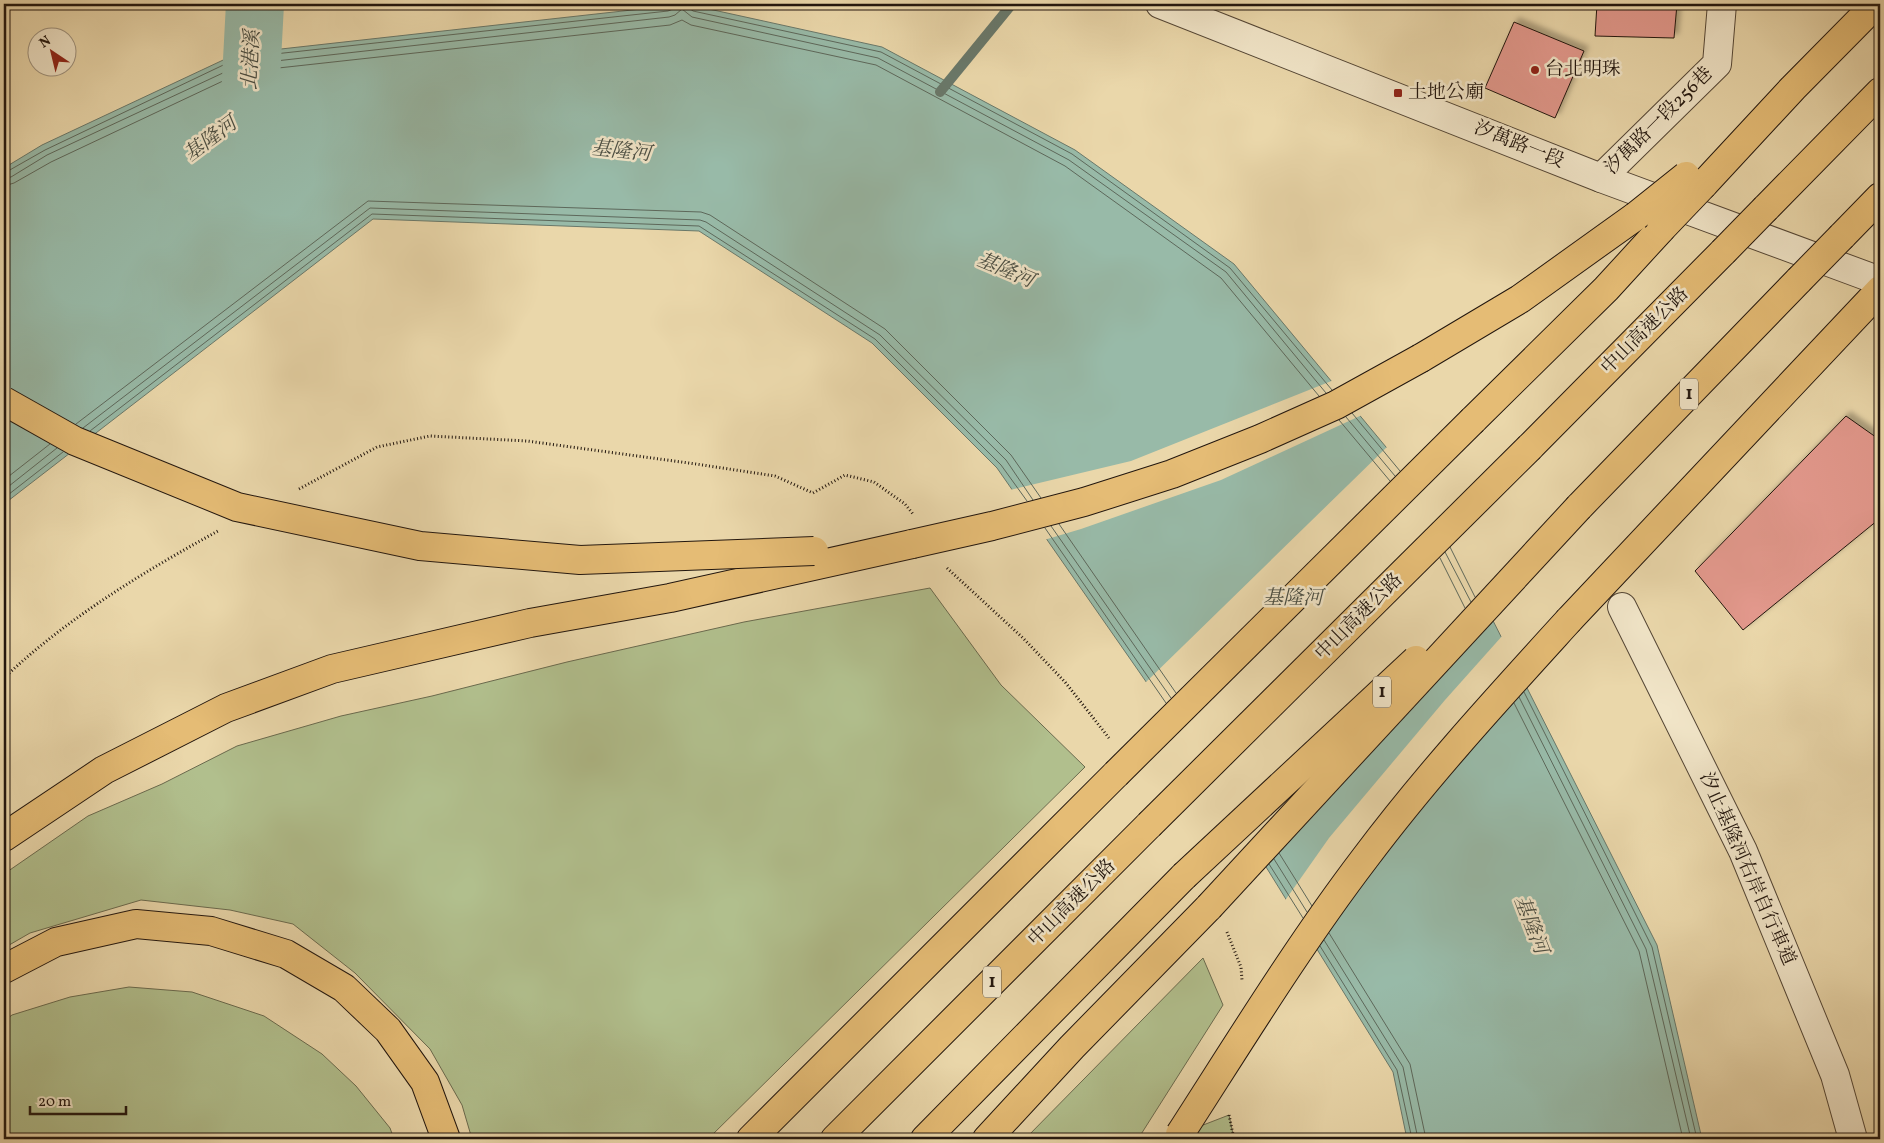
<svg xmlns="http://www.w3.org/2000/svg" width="1884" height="1143" font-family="Vollkorn,'Noto Serif TC',serif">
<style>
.green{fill:#b1bf8d;stroke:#6a6a4e}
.water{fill:#98baa8;stroke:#69786a}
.pier{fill:#ead7aa}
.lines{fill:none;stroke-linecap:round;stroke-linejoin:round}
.shore{stroke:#5d685b;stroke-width:1}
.stream{stroke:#69786a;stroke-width:10}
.river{stroke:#98baa8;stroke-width:58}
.building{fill:#e2988c;stroke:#22160e;filter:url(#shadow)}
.minor-casing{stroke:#544635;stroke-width:30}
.highway-casing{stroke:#22160e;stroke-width:30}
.path{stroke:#22160e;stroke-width:3;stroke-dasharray:1 2.5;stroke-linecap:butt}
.minor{stroke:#f1e5c8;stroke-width:28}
.highway{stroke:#e5bc75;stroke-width:28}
.highway-bridge-casing{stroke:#22160e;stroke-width:30;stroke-linecap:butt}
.highway-bridge{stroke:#e5bc75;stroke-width:28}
.poi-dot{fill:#8f2418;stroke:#f1e5c8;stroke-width:2}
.labels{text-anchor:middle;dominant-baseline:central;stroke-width:5;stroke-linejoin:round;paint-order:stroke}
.shield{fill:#f1e5c8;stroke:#605446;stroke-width:1}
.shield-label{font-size:18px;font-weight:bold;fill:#22160e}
.poi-label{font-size:19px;fill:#22160e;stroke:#f1e5c8;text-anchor:start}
.street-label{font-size:19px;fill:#22160e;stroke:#f1e5c8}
.water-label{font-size:20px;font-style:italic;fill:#4b4f44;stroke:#f1e5c8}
</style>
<defs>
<filter id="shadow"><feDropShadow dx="4.5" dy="-4.5" stdDeviation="2.5" flood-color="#0004"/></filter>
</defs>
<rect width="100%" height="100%" fill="#ead7aa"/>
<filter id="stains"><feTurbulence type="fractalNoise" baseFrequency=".004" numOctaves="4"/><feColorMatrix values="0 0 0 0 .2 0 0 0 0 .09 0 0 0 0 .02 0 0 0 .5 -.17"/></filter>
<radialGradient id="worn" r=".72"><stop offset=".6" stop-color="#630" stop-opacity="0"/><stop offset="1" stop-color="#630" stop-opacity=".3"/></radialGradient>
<g class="green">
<path d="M930 588 1001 685 1085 767 708 1139H472L462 1105 430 1049 355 973 293 924 230 910 141 900 30 933 4 948V874L88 816 162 784 237 746 341 716 432 696 567 662 744 622Z"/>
<path d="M1203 958 1223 1005 1138 1139H1025Z"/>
<path d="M129 987 192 992 264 1016 322 1054 356 1086 390 1128 394 1139H4V1021L12 1015 70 997Z"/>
<path d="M1229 1115 1234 1139H1177L1180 1134Z"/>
</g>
<path class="water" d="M686 4 882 47 1075 150 1234 264 1435 506 1657 945 1702 1139H1407L1393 1072 1193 749 997 468 872 343 699 231 373 219 4 504V168L42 145 236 54Z"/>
<g class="pier">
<path d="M1334 380 1362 415 1221 480 1081 529 1044 540 1010 490 1131 461Z"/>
<path d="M1388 446 1437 504 1491 611 1251 848 1190 751 1144 684Z"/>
<path d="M1503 635 1523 676 1310 943 1284 902 1329 838 1445 700Z"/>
</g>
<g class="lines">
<g class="shore">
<path d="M689 4V8L693 11 881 52 1072 154 1230 268 1332 390"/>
<path d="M4 172 8 171 45 150 238 58 668 11 673 9 674 4"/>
<path d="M4 178 11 177 47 155 240 65 669 17 675 15 682 9 692 17 878 58 1069 160 1226 272 1326 393"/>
<path d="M4 186 14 183 51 162 242 72 670 25 682 20 691 25 876 65 1065 166 1221 278 1319 396"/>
<path d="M1352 413 1400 471"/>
<path d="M1346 417 1395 476"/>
<path d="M1339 420 1390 481"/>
<path d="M76 424 368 201 701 212 710 215 885 329 1011 455 1041 498"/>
<path d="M83 428 370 208 700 220 706 222 880 335 1006 460 1033 500"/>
<path d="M90 431 372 214 699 226 875 339 1001 465 1027 501"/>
<path d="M4 480 50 444"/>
<path d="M4 490 57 448"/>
<path d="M4 498 63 452"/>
<path d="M1059 524 1176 693"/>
<path d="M1051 526 1171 698"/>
<path d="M1045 528 1166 703"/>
<path d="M1450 547 1475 597"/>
<path d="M1445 552 1471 602"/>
<path d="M1440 558 1465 608"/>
<path d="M1524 692 1652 947 1697 1139"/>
<path d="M1519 697 1646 949 1691 1139"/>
<path d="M1514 703 1639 951 1683 1139"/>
<path d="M1279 853 1312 906"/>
<path d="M1274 859 1307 912"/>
<path d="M1269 864 1303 918"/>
<path d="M1329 933 1410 1064 1426 1139"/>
<path d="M1324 940 1403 1067 1418 1139"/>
<path d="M1320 946 1397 1070 1412 1139"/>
</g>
<path class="stream" d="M940 92 1012 4"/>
<path class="river" d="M249 116 255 4"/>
</g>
<g class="building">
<path d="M1597 4H1677L1674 38 1595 36Z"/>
<path d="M1514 22 1584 51 1555 118 1485 88Z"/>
<path d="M1846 416 1880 440V524L1878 520 1743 630 1695 571Z"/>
</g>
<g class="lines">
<defs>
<g id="minor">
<path d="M1160 4 1601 178 1880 281"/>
<path d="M1601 178 1717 64 1722 4"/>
<path d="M1622 607 1743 851 1835 1075 1853 1139"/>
</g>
<g id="highway">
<path d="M1703 185 1793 88 1876 4"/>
<path d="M1766 208 1880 92"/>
<path d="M1842 236 1880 197"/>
<path d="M1421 358 1520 299 1636 216"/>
<path d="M1473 420 1606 289 1661 229"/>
<path d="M1530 447 1723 252"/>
<path d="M1579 507 1799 280"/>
<path d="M1569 620 1880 290"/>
<path d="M4 837 104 770 226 708 332 669 530 623 670 598 912 544"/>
<path d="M4 969 56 942 136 924 211 931 286 954 344 988 388 1030 425 1082 446 1139"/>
<path d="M751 1139 1116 774"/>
<path d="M835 1139 1149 825"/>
<path d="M925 1139 1184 876"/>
<path d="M987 1139 1072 1047 1209 907"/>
</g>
</defs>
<use href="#minor" class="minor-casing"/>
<use href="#highway" class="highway-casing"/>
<g class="path">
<path d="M299 489 377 447 430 436 527 441 696 464 775 476 813 493 845 475 874 482 905 504 913 514"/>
<path d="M947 568 1023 638 1065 682 1109 738"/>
<path d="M4 678C66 619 143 572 218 531"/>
<path d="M1227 932 1241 967 1242 980"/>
<path d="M1229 1115 1234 1139"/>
</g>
<use href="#minor" class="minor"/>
<use href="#highway" class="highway"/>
<defs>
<g id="highway-bridge">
<path d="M1636 216 1686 176"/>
<path d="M1661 229 1703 185"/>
<path d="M1723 252 1766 208"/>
<path d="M1799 280 1842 236"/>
<path d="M4 401 75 441 237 507 420 546 580 560 814 551"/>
<path d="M912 544 992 526 1084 502 1172 474 1260 439 1336 405 1421 358"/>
<path d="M1116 774 1473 420"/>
<path d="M1149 825 1530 447"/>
<path d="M1184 876 1416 660"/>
<path d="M1209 907 1579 507"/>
<path d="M1180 1134C1240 1041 1298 946 1365 858 1428 774 1499 697 1569 620"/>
</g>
</defs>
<use href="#highway-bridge" class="highway-bridge-casing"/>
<use href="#highway-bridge" class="highway-bridge"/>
</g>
<g class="poi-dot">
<circle cx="1535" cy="70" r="5"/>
<rect x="1393" y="88" width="10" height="10" rx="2.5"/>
</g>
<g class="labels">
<g class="shield">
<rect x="1680" y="378.5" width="18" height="31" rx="4"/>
<rect x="1373" y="676.5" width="18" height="31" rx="4"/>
<rect x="983" y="966.5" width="18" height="31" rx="4"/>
</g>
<g class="shield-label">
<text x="1689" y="394">1</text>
<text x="1382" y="692">1</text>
<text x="992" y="982">1</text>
</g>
<g class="poi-label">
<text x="1545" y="70">台北明珠</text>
<text x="1408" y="93">土地公廟</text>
</g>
<g class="street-label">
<text transform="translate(1659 121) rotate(-45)">汐萬路一段256巷</text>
<text transform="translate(1519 145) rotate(22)">汐萬路一段</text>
<text transform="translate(1645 331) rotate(-45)">中山高速公路</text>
<text transform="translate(1359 617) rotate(-45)">中山高速公路</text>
<text transform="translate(1747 869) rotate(66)">汐止基隆河右岸自行車道</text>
<text transform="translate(1072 903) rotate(-45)">中山高速公路</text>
</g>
<g class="water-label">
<text transform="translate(252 60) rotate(-87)">北港溪</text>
<text transform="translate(211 140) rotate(-37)">基隆河</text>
<text transform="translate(621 152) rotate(6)">基隆河</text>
<text transform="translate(1005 271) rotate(23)">基隆河</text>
<text x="1293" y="599">基隆河</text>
<text transform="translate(1530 925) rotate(69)">基隆河</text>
</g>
</g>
<rect width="1884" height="1143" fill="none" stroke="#ead7aa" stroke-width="20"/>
<rect x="5" y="5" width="1874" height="1133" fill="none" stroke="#22160e" stroke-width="2.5"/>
<rect x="10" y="10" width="1864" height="1123" fill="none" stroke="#22160e"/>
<g transform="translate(52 52) rotate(325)"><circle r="24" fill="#f1e5c8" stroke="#9e927e"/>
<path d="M0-4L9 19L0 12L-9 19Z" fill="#8f2418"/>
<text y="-8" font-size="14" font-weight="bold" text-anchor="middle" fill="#22160e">N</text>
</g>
<path d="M30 1106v8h96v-8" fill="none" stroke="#22160e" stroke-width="2.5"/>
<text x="38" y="1106" font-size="15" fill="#22160e" stroke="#f1e5c8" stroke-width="4" paint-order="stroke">20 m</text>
<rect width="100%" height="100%" filter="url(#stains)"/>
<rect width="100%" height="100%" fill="url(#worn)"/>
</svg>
